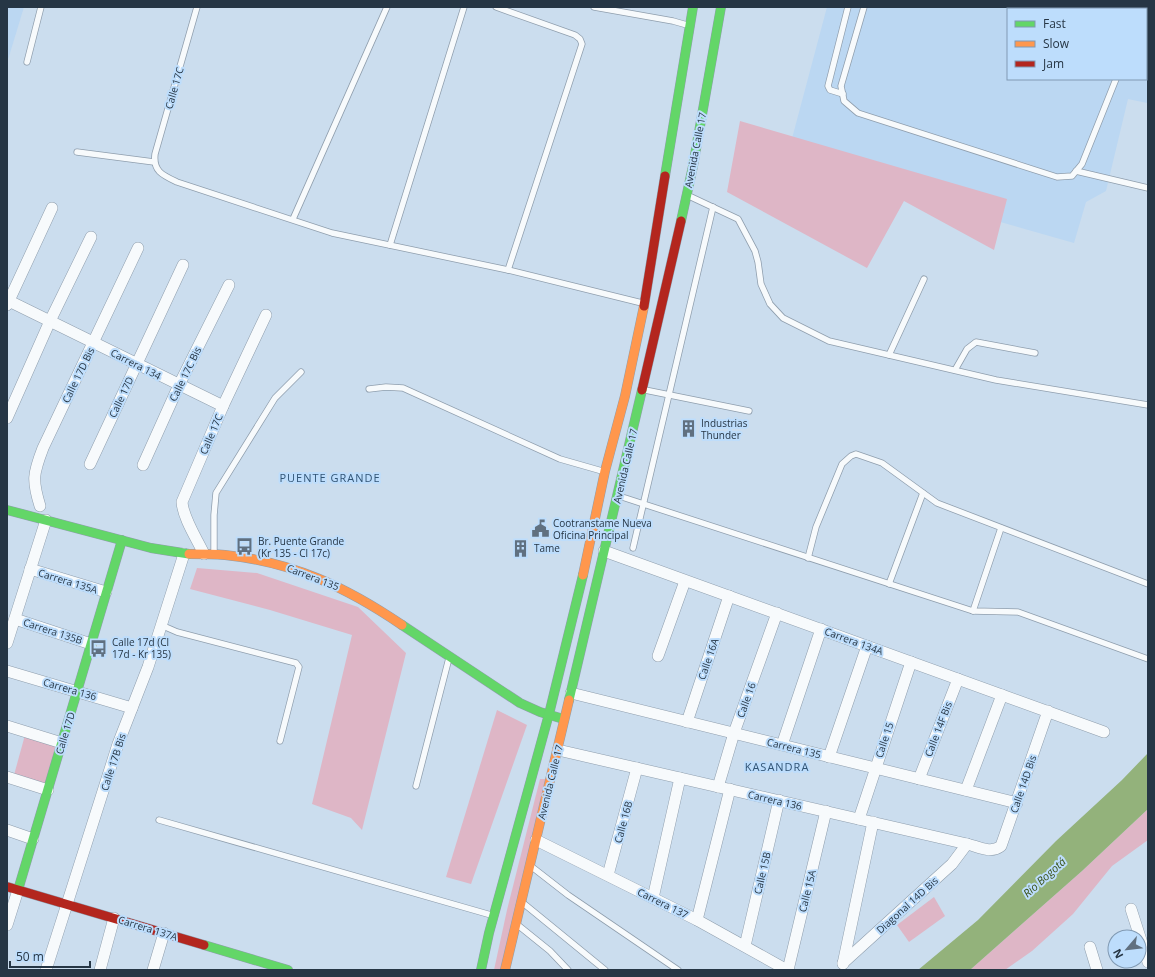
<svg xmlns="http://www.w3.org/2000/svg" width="1155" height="977" font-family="'Open Sans',sans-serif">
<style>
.built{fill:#bbd7f2;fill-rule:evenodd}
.green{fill:#deb6c6}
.water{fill:#93b27b}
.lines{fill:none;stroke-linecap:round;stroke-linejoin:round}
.lane-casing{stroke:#8f9ead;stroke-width:7}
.street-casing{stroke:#8f9ead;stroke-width:12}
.fast-casing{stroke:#8f9ead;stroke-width:10}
.slow-casing{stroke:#8f9ead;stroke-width:10}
.jam-casing{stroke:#8f9ead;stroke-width:10}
.lane{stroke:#f7fafc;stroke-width:5.5}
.street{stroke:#f7fafc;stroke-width:11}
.fast{stroke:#63d668;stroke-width:9}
.slow{stroke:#ff974d;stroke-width:9}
.jam{stroke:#b3261e;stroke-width:9}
.labels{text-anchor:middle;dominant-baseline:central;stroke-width:4;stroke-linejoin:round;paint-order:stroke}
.street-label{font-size:10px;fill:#263645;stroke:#bdddfc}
.poi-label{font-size:10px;fill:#263645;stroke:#bdddfc;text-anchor:start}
.neighbourhood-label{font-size:11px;letter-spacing:1px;fill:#315475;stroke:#bdddfc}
.water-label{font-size:11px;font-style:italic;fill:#374f12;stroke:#bdddfc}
</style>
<rect width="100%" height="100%" fill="#cbddee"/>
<g class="built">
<path d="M7 7H24L7 63Z"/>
<path d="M827 7H1148L1147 103 1128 99 1106 191 1086 202 1074 243 786 161ZM1008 9H1146V79H1008Z"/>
</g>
<g class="green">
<path d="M740 121 1007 199 994 250 904 201 867 268 727 192Z"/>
<path d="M197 568 257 573 358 607 406 653 362 830 351 818 312 804 352 635 270 610 190 589Z"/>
<path d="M497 710 527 725 471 884 446 877Z"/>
<path d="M25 735 57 745 46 785 14 775Z"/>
<path d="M540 779H546L503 970H494L507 910Z"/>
<path d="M1148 809V840L1112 866 1073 914 1032 951 1005 970H970L1082 871Z"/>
<path d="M934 897 945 916 909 942 897 925Z"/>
</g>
<path class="water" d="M1148 753V809L1082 871 970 970H918L978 920 1056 841 1122 780Z"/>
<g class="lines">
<defs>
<g id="lane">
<path d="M197 7 155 154C153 171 162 175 177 182L332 233 508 270 642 303"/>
<path d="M496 7 575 35 580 39 582 44 508 270"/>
<path d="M594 7 673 21 687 25"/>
<path d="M864 7 841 86 844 101 858 113 1057 177 1072 176 1082 164 1116 79"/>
<path d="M1137 9 1138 7"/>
<path d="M27 62 41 7"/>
<path d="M843 94 830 90 828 86 848 7"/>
<path d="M77 152 154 162"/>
<path d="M1076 171 1148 188"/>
<path d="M689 196 738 219 755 251 758 262 761 284 770 304 783 318 829 341 996 380 1148 405"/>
<path d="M293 219 387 7"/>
<path d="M390 245 464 7"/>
<path d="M889 355 924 279"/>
<path d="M955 370 967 349 976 342 1035 353"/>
<path d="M369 389 386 387 403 388 560 459 602 471"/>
<path d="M645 390 749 411"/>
<path d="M619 496 973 611 1018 612 1148 659"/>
<path d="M633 548 713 207"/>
<path d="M214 554V515L216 493 275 398 301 372"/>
<path d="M808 558 816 527 842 464 851 456 856 454 882 463 937 503 1148 584"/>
<path d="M889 584 923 493"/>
<path d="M973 611 1001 528"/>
<path d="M161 625 177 632 296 663 299 667 280 741"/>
<path d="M416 786 449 658"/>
<path d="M159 820 491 915"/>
<path d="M532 867 568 895 678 970"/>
<path d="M523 903 605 970"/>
<path d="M519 926 550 951 568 970"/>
</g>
<g id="street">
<path d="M7 300 223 406"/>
<path d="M7 305 52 208"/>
<path d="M7 418 50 321 91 237"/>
<path d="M90 464 183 265"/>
<path d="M143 465 179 385 229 285"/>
<path d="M40 506C32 480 33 474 43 448L138 248"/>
<path d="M604 551 1104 732"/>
<path d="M204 554C197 539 183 518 182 502L223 406 266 315"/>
<path d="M30 569 106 592"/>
<path d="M15 619 91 644"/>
<path d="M7 643 46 520"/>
<path d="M658 656 685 581"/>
<path d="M7 671 132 708"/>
<path d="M571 693 1017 803"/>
<path d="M687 722 729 596"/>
<path d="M7 726 62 743"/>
<path d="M782 745 821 629"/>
<path d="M558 750 967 844C979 847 991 854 1001 846L1048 711"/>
<path d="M829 757 867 646"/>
<path d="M7 777 48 790"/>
<path d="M919 779 958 679"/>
<path d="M718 787 734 733 777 613"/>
<path d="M966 790 1002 695"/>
<path d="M859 819 911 662"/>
<path d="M7 830 33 839"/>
<path d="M536 840 697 920 787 970"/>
<path d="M608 875 637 768"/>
<path d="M653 898 680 778"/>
<path d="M1131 909 1148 962"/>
<path d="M697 920 730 789"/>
<path d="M7 925 18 890"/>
<path d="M745 946 779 800"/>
<path d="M1090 947 1097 970"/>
<path d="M843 963 952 864 967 844"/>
<path d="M843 964 873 822"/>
<path d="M46 970 118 744 148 667 184 554"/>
<path d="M100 970 114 918"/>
<path d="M153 970 164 933"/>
<path d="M788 970 826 811"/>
</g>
<g id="fast">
<path d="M665 176 693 7"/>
<path d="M681 221 693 166 721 7"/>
<path d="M7 510 151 548 189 554"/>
<path d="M402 625 520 703 540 712 560 718"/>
<path d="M569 700 642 390"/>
<path d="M18 890 122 540"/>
<path d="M204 945 288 970"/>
<path d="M481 970 489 933 549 714 583 575"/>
</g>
<g id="slow">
<path d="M189 554C201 554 213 554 225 555 293 562 346 587 402 625"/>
<path d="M583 575 605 471 625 396 644 306"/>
<path d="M505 970 569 700"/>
</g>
<g id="jam">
<path d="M644 306 665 176"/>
<path d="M642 390 681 221"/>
<path d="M8 887 204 945"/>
</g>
</defs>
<use href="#lane" class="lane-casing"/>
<use href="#street" class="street-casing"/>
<use href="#fast" class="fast-casing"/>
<use href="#slow" class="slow-casing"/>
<use href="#jam" class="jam-casing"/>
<use href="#lane" class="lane"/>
<use href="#street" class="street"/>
<use href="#fast" class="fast"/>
<use href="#slow" class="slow"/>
<use href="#jam" class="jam"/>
</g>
<defs>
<symbol id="building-bare" viewBox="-9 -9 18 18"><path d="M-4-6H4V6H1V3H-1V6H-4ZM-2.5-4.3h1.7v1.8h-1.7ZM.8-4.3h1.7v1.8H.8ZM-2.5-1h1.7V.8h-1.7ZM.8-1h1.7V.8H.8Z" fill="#607080" stroke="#bdddfc" stroke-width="2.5" paint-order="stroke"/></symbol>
<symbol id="civic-bare" viewBox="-9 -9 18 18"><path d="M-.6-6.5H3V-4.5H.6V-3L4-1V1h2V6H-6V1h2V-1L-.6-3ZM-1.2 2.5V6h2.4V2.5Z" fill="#607080" stroke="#bdddfc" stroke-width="2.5" paint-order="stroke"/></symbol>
<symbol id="bus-bare" viewBox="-9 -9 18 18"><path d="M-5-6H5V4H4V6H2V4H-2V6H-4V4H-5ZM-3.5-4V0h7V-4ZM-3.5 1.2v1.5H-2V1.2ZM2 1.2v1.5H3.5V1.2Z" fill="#607080" stroke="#bdddfc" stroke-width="2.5" paint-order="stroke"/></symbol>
</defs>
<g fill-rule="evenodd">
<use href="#building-bare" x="676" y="416" width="25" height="25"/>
<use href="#civic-bare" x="528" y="516" width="25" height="25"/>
<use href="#bus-bare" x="232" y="534" width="25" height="25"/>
<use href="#building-bare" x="508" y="536" width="25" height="25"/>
<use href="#bus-bare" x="86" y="636" width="25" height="25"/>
</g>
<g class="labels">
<g class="street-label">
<text transform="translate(174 88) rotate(-74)">Calle 17C</text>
<text transform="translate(695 150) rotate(-79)">Avenida Calle 17</text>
<text transform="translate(136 364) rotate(27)">Carrera 134</text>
<text transform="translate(185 374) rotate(-64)">Calle 17C Bis</text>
<text transform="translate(78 375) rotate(-64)">Calle 17D Bis</text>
<text transform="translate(121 397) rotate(-65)">Calle 17D</text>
<text transform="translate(211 434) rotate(-67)">Calle 17C</text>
<text transform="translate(625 466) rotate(-77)">Avenida Calle 17</text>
<text transform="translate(313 577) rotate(21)">Carrera 135</text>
<text transform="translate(68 581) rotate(17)">Carrera 135A</text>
<text transform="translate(53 631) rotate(18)">Carrera 135B</text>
<text transform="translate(854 641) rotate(20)">Carrera 134A</text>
<text transform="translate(708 659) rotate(-71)">Calle 16A</text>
<text transform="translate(70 689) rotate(16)">Carrera 136</text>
<text transform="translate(746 700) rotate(-70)">Calle 16</text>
<text transform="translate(938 729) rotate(-69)">Calle 14F Bis</text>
<text transform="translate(65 733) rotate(-73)">Calle 17D</text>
<text transform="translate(884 740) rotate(-72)">Calle 15</text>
<text transform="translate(794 748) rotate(14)">Carrera 135</text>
<text transform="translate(113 762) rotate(-72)">Calle 17B Bis</text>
<text transform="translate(550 782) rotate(-76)">Avenida Calle 17</text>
<text transform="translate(1023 784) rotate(-71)">Calle 14D Bis</text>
<text transform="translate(775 800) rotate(13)">Carrera 136</text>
<text transform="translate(623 822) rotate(-75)">Calle 16B</text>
<text transform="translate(762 873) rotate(-77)">Calle 15B</text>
<text transform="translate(807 891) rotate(-76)">Calle 15A</text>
<text transform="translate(663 903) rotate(26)">Carrera 137</text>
<text transform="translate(907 905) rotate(-42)">Diagonal 14D Bis</text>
<text transform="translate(148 928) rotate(17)">Carrera 137A</text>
</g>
<g class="poi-label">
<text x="701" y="423">Industrias<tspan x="701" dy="12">Thunder</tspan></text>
<text x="553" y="523">Cootranstame Nueva<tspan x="553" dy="12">Oficina Principal</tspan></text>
<text x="258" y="541">Br. Puente Grande<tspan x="258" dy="12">(Kr 135 - Cl 17c)</tspan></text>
<text x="534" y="548">Tame</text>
<text x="112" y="642">Calle 17d (Cl<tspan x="112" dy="12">17d - Kr 135)</tspan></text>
</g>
<g class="neighbourhood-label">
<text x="330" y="477">PUENTE GRANDE</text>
<text x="777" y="766">KASANDRA</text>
</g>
<g class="water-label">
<text transform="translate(1044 877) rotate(-42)">Río Bogotá</text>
</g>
</g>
<rect width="1155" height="977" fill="none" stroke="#263645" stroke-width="16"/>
<rect x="1007" y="8" width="140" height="72" fill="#bdddfc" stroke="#819ab3"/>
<rect x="1015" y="21" width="20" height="6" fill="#63d668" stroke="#819ab3"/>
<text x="1043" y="28" font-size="12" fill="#263645">Fast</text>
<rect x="1015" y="41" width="20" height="6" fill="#ff974d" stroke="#819ab3"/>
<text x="1043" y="48" font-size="12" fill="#263645">Slow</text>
<rect x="1015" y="61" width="20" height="6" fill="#b3261e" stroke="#819ab3"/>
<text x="1043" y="68" font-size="12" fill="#263645">Jam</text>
<g transform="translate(1127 949) rotate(242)"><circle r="19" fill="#bdddfc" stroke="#819ab3"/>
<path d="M0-3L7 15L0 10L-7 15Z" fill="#607080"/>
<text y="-6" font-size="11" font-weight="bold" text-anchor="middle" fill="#263645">N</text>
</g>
<path d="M10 961v6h80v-6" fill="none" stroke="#263645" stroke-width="2"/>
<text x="16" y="961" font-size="12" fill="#263645" stroke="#bdddfc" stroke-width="3" paint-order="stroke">50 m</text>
</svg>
